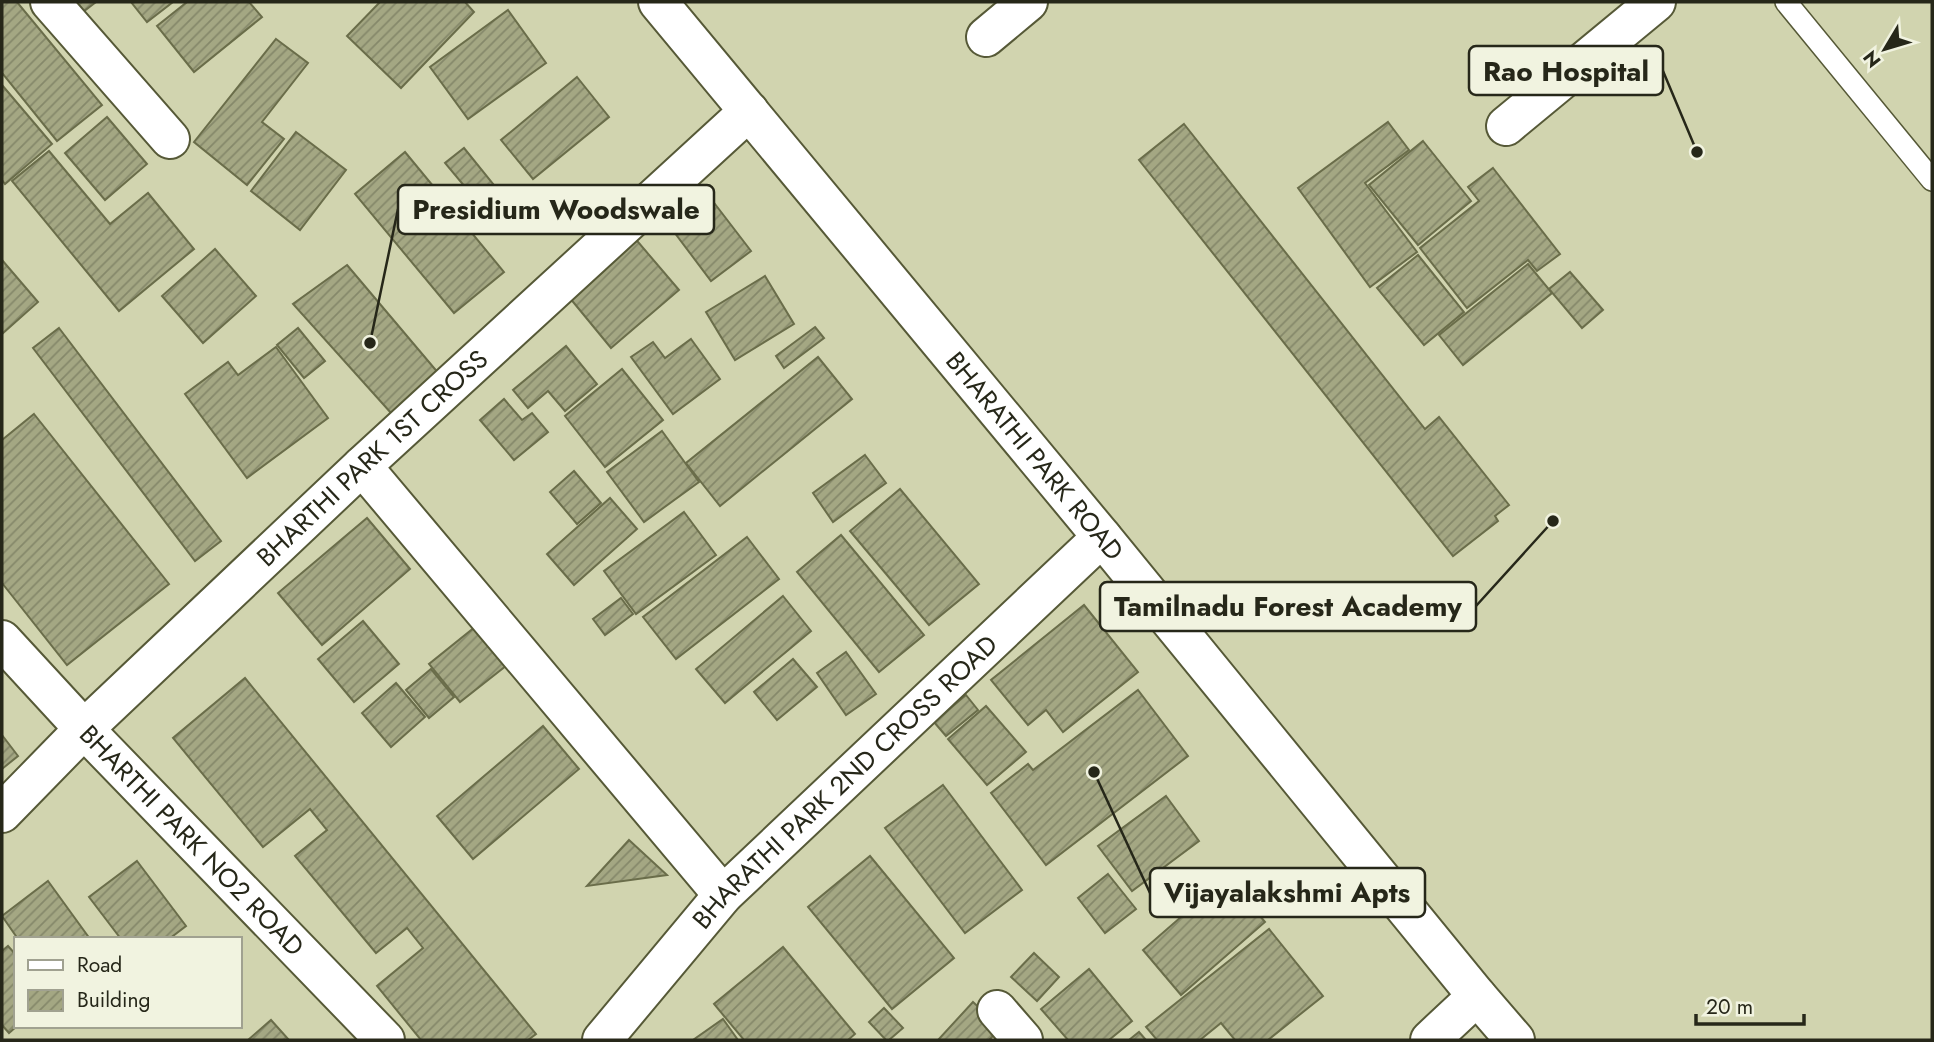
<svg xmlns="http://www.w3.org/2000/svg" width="1934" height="1042" font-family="Jost,sans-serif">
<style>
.building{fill:url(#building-hatch);stroke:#6a6d4a;stroke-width:2}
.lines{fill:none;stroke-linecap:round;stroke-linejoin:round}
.lane-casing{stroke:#565937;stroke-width:24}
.street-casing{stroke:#565937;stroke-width:42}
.secondary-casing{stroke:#565937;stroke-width:42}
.lane{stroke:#fff;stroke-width:21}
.street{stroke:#fff;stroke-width:38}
.secondary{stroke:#fff;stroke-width:38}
.labels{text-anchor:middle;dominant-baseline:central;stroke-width:6;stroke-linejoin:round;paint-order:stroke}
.street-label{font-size:26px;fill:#262719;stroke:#f1f3e0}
.leader{fill:none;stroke:#262719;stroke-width:2.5}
.callout-dot{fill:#262719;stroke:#f1f3e0;stroke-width:2.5}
.callout{fill:#f1f3e0;stroke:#262719;stroke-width:2.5}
.callout-label{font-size:28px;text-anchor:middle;font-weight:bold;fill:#262719}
</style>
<defs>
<pattern id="building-hatch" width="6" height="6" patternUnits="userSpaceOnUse" patternTransform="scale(1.75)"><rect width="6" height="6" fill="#a4a783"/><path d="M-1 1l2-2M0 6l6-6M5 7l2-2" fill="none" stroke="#85886a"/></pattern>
</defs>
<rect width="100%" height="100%" fill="#d1d4af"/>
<g class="building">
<path d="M2 2H17L102 105 57 141 2 73Z"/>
<path d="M63 2H96L75 18Z"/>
<path d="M131 2H173L147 22Z"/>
<path d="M187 2H249L262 17 194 72 157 26Z"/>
<path d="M380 2H465L474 12 401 88 347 36Z"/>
<path d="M508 10 546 63 468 119 430 67Z"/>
<path d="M276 39 308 63 262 122 284 139 247 185 194 142Z"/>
<path d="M577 77 609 117 533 179 501 140Z"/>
<path d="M2 85 52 144 5 184 2 180Z"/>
<path d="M107 117 147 164 105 200 65 153Z"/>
<path d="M1388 122 1409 150 1365 183 1417 252 1370 287 1298 188Z"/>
<path d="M1184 124 1425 429 1439 417 1509 505 1495 516 1498 521 1453 556 1139 160Z"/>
<path d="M296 132 346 170 300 230 251 191Z"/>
<path d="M1423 141 1471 201 1418 245 1369 185Z"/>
<path d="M464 148 494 185 476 200 445 163Z"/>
<path d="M49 151 110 224 148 193 194 249 119 311 12 181Z"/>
<path d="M405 152 504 272 454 313 355 194Z"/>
<path d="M1493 168 1560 254 1537 271 1528 260 1467 308 1420 248 1479 201 1468 187Z"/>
<path d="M705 191 751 251 711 281 665 220Z"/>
<path d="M627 229 679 290 611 348 560 286Z"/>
<path d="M215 249 256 296 203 343 162 296Z"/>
<path d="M1418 255 1464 312 1424 345 1377 288Z"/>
<path d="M2 260 38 302 2 334Z"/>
<path d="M1528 264 1552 293 1463 365 1439 335Z"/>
<path d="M347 265 445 381 400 423 293 304Z"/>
<path d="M1570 272 1603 310 1582 328 1549 289Z"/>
<path d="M765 276 794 324 735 360 706 312Z"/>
<path d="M815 327 824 338 784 368 776 356Z"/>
<path d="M59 328 221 541 195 561 33 348Z"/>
<path d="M298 328 325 361 304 378 277 345Z"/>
<path d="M691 339 720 379 673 414 631 357 653 342 665 358Z"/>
<path d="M566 346 597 384 565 411 548 391 528 408 513 390Z"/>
<path d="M276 347 328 418 247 478 185 394 228 362 238 375Z"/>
<path d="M818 357 852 399 720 506 686 463Z"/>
<path d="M622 369 663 420 605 467 565 416Z"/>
<path d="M504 399 522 420 532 413 548 432 514 460 480 420Z"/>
<path d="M34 414 169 584 67 665 2 583V440Z"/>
<path d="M662 431 699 482 644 522 607 472Z"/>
<path d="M865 455 886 483 833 522 813 493Z"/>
<path d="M574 471 601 503 577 524 550 492Z"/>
<path d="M900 489 979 584 929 625 850 531Z"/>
<path d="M610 498 637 529 574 585 547 554Z"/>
<path d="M684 512 716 555 636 614 604 571Z"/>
<path d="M367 518 410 569 322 645 278 593Z"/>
<path d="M841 535 924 635 879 672 797 572Z"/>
<path d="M747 537 779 579 676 659 643 617Z"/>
<path d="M783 596 811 631 725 703 696 669Z"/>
<path d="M621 598 633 614 605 635 593 619Z"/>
<path d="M1084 605 1138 672 1063 732 1046 710 1028 725 991 680Z"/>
<path d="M363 621 399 664 354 702 318 659Z"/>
<path d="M480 623 511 662 460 702 429 664Z"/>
<path d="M846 652 876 694 846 715 817 673Z"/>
<path d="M793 659 817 687 777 720 754 692Z"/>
<path d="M431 669 454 697 429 718 406 690Z"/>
<path d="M245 678 536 1034 528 1040H421L377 986 423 948 407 928 376 953 295 856 327 830 310 809 263 847 173 738Z"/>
<path d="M396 683 425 717 391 747 362 713Z"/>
<path d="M1138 690 1188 756 1046 865 991 793 1028 764 1033 770Z"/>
<path d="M966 695 978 710 946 736 934 722Z"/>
<path d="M986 706 1026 752 987 785 948 739Z"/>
<path d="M543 726 579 769 473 859 437 816Z"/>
<path d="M2 735 18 756 2 769Z"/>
<path d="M943 785 1022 890 965 933 885 828Z"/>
<path d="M1166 796 1199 841 1132 891 1098 846Z"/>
<path d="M629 840 667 875 587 886Z"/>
<path d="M870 856 954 958 892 1009 808 907Z"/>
<path d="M137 861 186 926 169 939H121L89 897Z"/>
<path d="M1108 874 1136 909 1105 933 1078 898Z"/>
<path d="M1227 877 1265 922 1181 995 1143 950Z"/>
<path d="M48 881 90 939H18L2 916Z"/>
<path d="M1269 929 1323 996 1268 1040H1235L1221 1023 1200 1040H1157L1146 1027Z"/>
<path d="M8 946 16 955V1026H17L9 1033 2 1025V951Z"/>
<path d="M783 947 855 1034 848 1040H744L714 1004Z"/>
<path d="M1034 953 1059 977 1037 1001 1011 977Z"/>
<path d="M1089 969 1132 1021 1109 1040H1068L1041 1009Z"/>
<path d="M973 1002 1001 1028 989 1040H938Z"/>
<path d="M884 1008 903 1028 889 1040H886L869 1022Z"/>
<path d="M723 1019 738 1040H693Z"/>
<path d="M271 1020 289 1040H248Z"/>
<path d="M1139 1032 1146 1040H1129Z"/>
</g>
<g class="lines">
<defs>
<path id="lane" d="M1786 2 1932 180"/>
<g id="street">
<path d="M50 2 170 139"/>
<path d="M986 37 1028 2"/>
<path d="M1506 126 1656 2"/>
<path d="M362 466 723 895"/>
<path id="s1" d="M2 640 84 729 385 1040"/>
<path id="s2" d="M2 813 84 729 362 466 749 111"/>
<path d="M997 1010 1023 1040"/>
<path id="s3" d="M602 1040 723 895 1102 537"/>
<path d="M1430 1040 1477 996"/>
</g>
<g id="secondary">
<path id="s4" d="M658 2 1102 537 1477 996 1515 1040"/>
</g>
</defs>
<use href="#lane" class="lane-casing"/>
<use href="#street" class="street-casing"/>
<use href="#secondary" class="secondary-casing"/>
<use href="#lane" class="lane"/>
<use href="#street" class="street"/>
<use href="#secondary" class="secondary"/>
</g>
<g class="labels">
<g class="street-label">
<text stroke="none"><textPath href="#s4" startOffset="590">BHARATHI PARK ROAD</textPath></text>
<text stroke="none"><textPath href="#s2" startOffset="513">BHARTHI PARK 1ST CROSS</textPath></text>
<text stroke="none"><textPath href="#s3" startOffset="355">BHARATHI PARK 2ND CROSS ROAD</textPath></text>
<text stroke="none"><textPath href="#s1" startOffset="276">BHARTHI PARK NO2 ROAD</textPath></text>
</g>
</g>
<path class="leader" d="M1697 152L1663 71M370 343L398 209M1553 521L1476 606M1094 772L1150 893"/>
<g class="callout-dot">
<circle cx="1697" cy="152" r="7"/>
<circle cx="370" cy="343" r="7"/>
<circle cx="1553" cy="521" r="7"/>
<circle cx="1094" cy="772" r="7"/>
</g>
<g class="callout">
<rect x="1469" y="46" width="194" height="49" rx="7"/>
<rect x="398" y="185" width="316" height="49" rx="7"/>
<rect x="1100" y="582" width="376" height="49" rx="7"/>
<rect x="1150" y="868" width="275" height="49" rx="7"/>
</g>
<g class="callout-label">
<text x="1566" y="81">Rao Hospital</text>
<text x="556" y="219">Presidium Woodswale</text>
<text x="1288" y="616">Tamilnadu Forest Academy</text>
<text x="1287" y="902">Vijayalakshmi Apts</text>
</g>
<rect width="1934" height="1042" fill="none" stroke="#262719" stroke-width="7"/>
<rect x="14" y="937" width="228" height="91" fill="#f1f3e0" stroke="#a0a190" stroke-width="2"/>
<rect x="28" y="960" width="35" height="10" fill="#ffffff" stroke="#a0a190" stroke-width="2"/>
<text x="77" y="972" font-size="21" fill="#262719">Road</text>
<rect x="28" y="990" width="35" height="21" fill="url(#building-hatch)" stroke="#a0a190" stroke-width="2"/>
<text x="77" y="1007" font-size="21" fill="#262719">Building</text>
<g transform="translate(1885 49) rotate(232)" stroke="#f1f3e0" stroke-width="5" paint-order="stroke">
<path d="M0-5L12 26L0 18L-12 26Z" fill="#262719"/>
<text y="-10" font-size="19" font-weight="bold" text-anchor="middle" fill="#262719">N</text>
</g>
<path d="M1696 1014v10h108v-10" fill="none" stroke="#262719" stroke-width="3.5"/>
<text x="1706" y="1014" font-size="21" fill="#262719" stroke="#f1f3e0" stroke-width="5" paint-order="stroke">20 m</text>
</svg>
